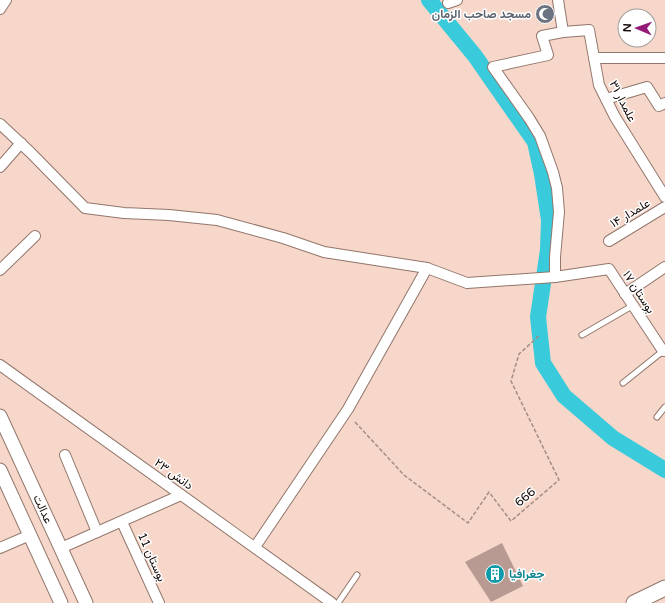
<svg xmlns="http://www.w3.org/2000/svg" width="665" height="603" font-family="'Varela Round',Vazirmatn,sans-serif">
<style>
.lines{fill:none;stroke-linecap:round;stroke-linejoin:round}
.river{stroke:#39cbdb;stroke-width:16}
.building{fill:#b99a92}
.service-casing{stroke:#92766b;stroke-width:7}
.minor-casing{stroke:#92766b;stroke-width:12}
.tertiary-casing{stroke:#92766b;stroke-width:15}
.secondary-casing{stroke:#92766b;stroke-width:17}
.path{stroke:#a58d84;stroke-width:1.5;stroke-dasharray:4 2;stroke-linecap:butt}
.service{stroke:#fff;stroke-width:5}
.minor{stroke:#fff;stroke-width:10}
.tertiary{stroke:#fff;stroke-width:13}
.secondary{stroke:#fff;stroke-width:15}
.labels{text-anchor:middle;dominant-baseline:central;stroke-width:3;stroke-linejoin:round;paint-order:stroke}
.worship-label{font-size:12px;font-weight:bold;fill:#5b616d;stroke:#fff;text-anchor:end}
.street-label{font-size:12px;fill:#130906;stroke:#fff}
.culture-label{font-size:12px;font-weight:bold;fill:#0d838f;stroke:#fff;text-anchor:start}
</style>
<rect width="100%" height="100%" fill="#f6d7ca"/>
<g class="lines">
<path class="river" d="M429 0 475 56 535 142 542 174 549 220 548 250 538 317 543 363 564 396 613 438 665 470"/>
</g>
<path class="building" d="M502 543 523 586 491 602 465 562Z"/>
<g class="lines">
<defs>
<g id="service">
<path d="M582 335 632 306"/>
<path d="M623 383 663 351"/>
<path d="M657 417 665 407"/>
<path d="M338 603 357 575"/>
</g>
<g id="minor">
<path d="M558 0 563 32"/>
<path d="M448 3 457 0"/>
<path d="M0 9 6 0"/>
<path d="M594 58H665"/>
<path d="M606 99 647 87 659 106 665 103"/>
<path d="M0 124 30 152 85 208 124 213 169 215 217 220 283 238 324 252 427 268 467 283 555 277 609 269 663 351H665"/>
<path d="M0 167 21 143"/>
<path d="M609 241 665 207"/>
<path d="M0 270 35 236"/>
<path d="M555 277V257L559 212 557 188 553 172 540 136 529 118 493 67 548 55 542 36 563 32 589 30 599 85 615 117 665 197"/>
<path d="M625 294 665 267"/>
<path d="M0 365 332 603"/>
<path d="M65 455 97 532"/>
<path d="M122 522 159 603"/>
<path d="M255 547 348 409 427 268"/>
<path d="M0 548 30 535"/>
<path d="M61 548 181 495"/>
</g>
<g id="tertiary">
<path d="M0 416 86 603"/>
<path d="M0 470 61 603"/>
</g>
<path id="secondary" d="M634 603 665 588"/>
</defs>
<use href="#service" class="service-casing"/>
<use href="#minor" class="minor-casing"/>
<use href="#tertiary" class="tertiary-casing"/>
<use href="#secondary" class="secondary-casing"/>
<path class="path" d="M355 422 404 475 468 523 489 492 511 521 559 480 511 381 519 354 540 335"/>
<use href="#service" class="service"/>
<use href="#minor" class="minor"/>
<use href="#tertiary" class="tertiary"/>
<use href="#secondary" class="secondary"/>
</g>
<defs>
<symbol id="mosque-disc" viewBox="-11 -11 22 22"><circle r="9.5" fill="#6b7280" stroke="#fff"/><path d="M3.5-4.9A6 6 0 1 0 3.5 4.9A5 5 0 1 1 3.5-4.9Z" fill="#fff"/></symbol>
<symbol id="building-disc" viewBox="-11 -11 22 22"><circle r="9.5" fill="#0f9aa8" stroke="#fff"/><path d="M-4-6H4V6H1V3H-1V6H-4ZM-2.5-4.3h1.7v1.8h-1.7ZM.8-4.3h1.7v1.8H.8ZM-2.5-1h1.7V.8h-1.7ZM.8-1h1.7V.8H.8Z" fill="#fff"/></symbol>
</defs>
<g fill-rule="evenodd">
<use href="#mosque-disc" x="534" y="3" width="22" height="22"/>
<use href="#building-disc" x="484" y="563" width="22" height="22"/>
</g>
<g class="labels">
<g class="worship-label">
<text x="531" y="14">مسجد صاحب الزمان</text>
</g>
<g class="street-label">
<text transform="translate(623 101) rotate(63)">علمدار ۳۱</text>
<text transform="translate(630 213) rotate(-31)">علمدار ۱۴</text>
<text transform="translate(639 292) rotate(57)">بوستان ۱۷</text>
<text transform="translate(174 474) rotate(36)">دانش ۲۳</text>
<text transform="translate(525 497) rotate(-40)">666</text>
<text transform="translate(43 509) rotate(65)">عدالت</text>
<text transform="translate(152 557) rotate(66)">بوستان 11</text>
</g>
<g class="culture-label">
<text x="509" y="574">جغرافیا</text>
</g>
</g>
<g transform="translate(637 28) rotate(272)"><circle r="19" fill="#ffffff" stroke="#a19d9b"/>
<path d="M0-3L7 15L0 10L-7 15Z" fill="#931a76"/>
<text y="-6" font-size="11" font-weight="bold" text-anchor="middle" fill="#130906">N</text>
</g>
</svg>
